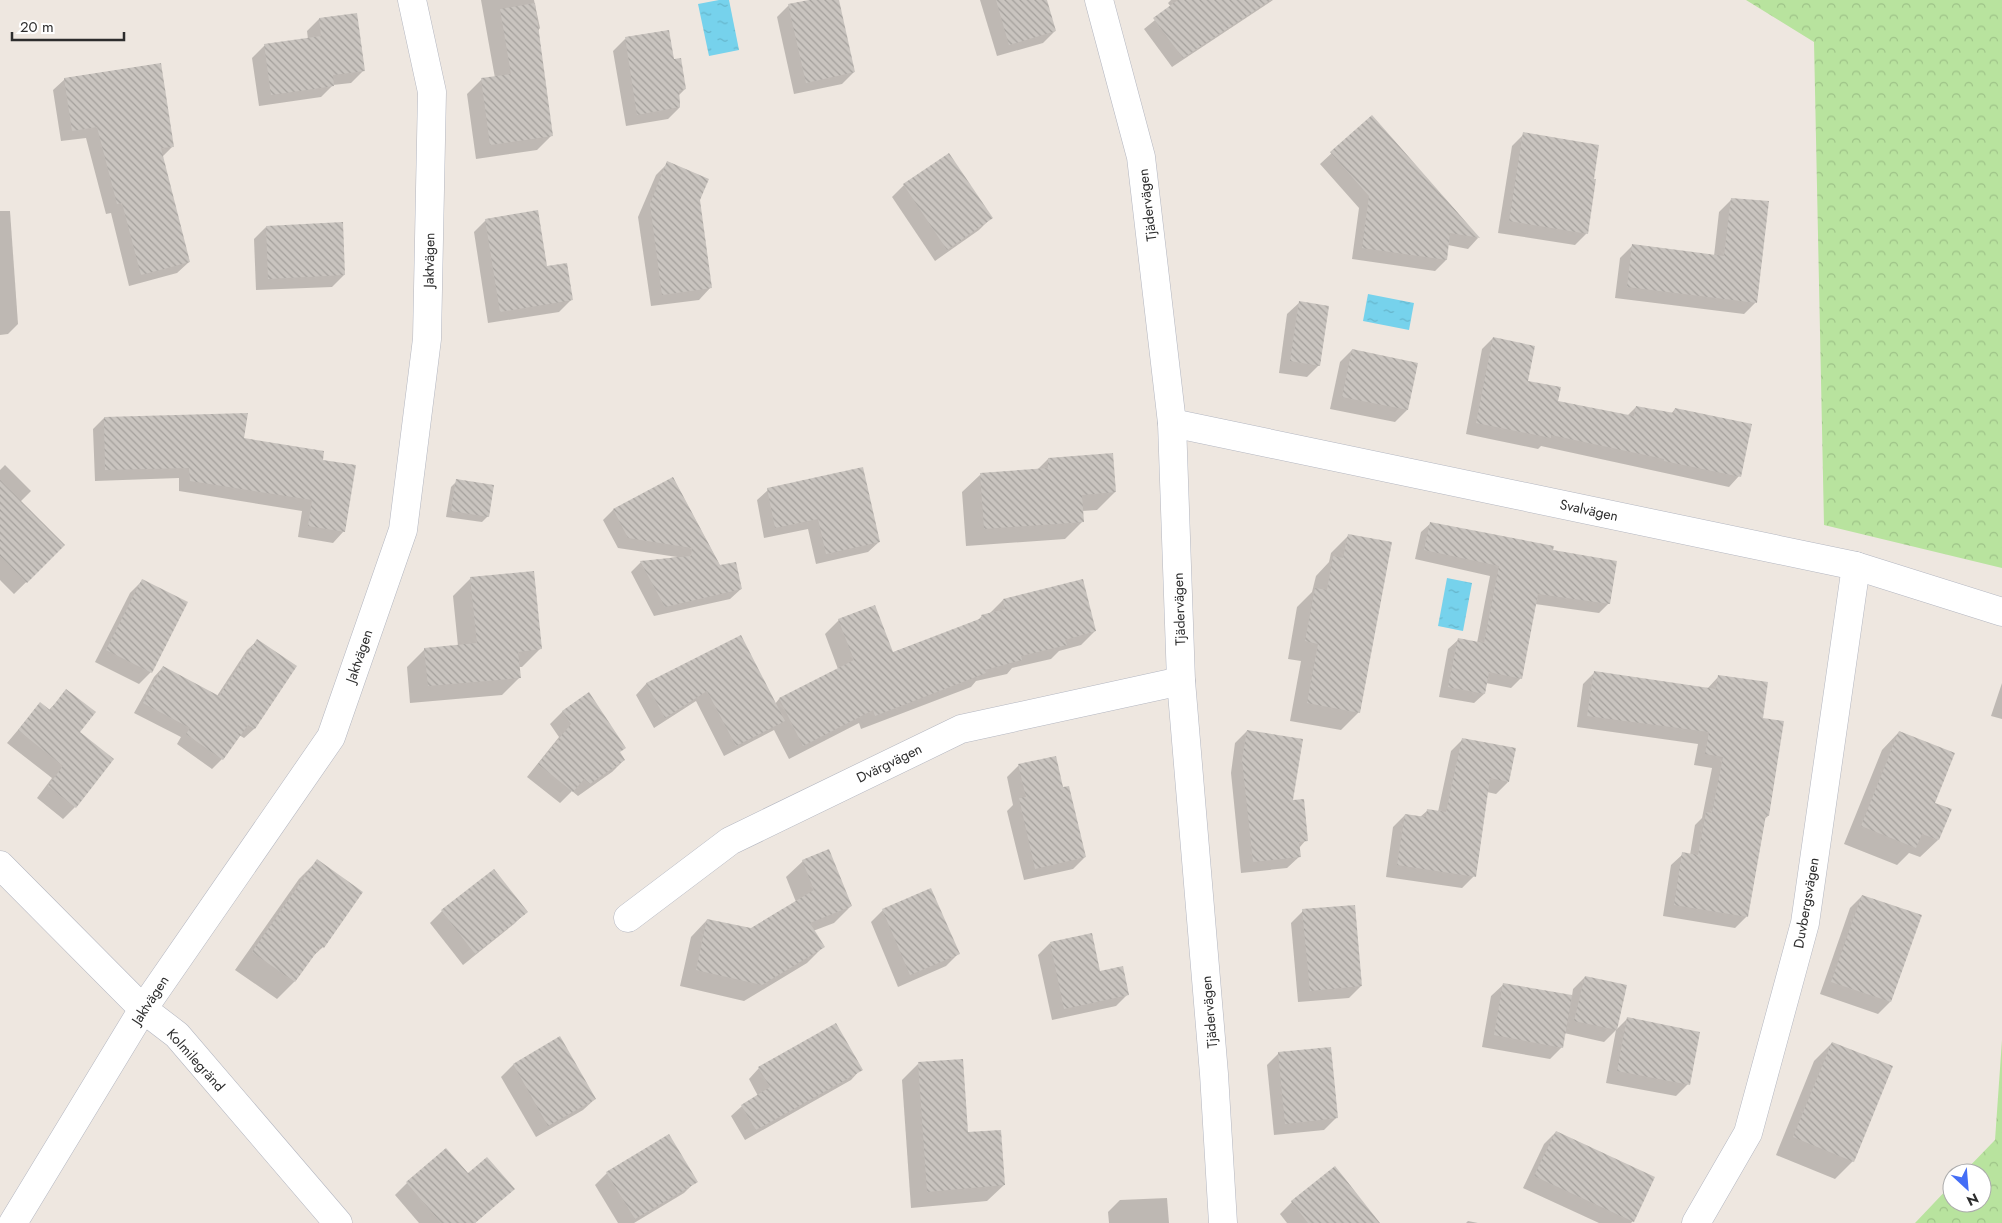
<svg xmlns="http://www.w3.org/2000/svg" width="2002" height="1223" font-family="Jost,sans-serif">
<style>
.forest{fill:url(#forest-crowns)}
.water{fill:url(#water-ripples)}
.shadow{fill:#0003}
.building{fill:url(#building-back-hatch)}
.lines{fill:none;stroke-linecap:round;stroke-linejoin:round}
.minor-casing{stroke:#b3b6c0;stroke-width:29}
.minor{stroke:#fff;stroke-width:28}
.labels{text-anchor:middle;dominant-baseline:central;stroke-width:5;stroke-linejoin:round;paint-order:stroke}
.street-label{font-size:14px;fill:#2d2d2d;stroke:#fff}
</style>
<defs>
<pattern id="forest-crowns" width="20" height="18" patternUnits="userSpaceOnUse" patternTransform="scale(1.25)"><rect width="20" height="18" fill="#b8e39e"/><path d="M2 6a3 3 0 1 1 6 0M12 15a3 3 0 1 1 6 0" fill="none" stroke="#9ec388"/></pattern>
<pattern id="water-ripples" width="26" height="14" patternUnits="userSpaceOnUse" patternTransform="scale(1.25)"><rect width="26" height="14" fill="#76d2ec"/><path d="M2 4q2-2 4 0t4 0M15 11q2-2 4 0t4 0" fill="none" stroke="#66b5cb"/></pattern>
<pattern id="building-back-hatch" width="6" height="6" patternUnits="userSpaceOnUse" patternTransform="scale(1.25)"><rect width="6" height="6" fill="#c9c4bf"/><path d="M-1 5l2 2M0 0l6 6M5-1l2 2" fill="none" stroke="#a4a09c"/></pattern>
</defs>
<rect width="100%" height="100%" fill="#eee7e0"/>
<g class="forest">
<path d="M1746 0H2002V568L1824 525 1814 42Z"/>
<path d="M2002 1040V1223H1915L1952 1184V1203H1982V1173H1963L1995 1140Z"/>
</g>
<g class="water">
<path d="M719 0H729L739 50 709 56 698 4Z"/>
<path d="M1368 294 1414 303 1409 330 1363 321Z"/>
<path d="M1447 578 1472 583 1463 631 1438 626Z"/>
</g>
<g class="shadow">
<path d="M481 0H534L540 28 538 31 552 135 537 150 476 159 467 94 482 79 495 78Z"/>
<path d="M815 0H838L854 72 842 84 794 94 777 17 789 5Z"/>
<path d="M980 0H1046L1055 31 1043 43 997 56Z"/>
<path d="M1171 0H1273L1172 67 1144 29 1171 7 1168 3Z"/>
<path d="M319 19 363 71 351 83 333 85 321 97 259 106 252 58 264 46 308 39 307 31Z"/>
<path d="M625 39 685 89 679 95 680 107 668 119 626 126 613 51Z"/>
<path d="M65 79 173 146 162 157 189 262 177 273 129 286 111 213 106 214 86 138 61 141 53 90Z"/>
<path d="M1372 116 1478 238 1468 249 1448 245 1446 260 1435 271 1352 259 1359 208 1320 164Z"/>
<path d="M1524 134 1587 233 1575 245 1498 233 1512 146Z"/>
<path d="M668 163 699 200 711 287 699 300 651 306 638 217 656 175Z"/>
<path d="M904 185 991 218 979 230 935 261 892 197Z"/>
<path d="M1731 200 1756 302 1744 314 1615 298 1620 258 1632 246 1714 256 1719 212Z"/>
<path d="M0 211H10L18 324 8 334 0 335Z"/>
<path d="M486 220 546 267 571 300 559 312 488 323 474 232Z"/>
<path d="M266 227 344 275 332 287 256 290 254 239Z"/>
<path d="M1300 302 1319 365 1307 377 1279 373 1287 314Z"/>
<path d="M1493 338 1526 382 1557 402 1627 416 1636 407 1671 414 1675 409 1739 476 1729 487 1541 446 1538 449 1466 434 1482 349Z"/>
<path d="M1352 350 1407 410 1395 422 1330 409 1340 362Z"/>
<path d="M104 418 243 439 321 461 355 466 343 532 333 543 298 537 302 511 179 491V478L95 481 93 429Z"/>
<path d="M1048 459 1115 492 1097 510 1082 511 1083 521 1065 539 966 546 962 492 980 475 1037 470Z"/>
<path d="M5 465 31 491 20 502 64 545 14 594 0 580V470Z"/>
<path d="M673 478 720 566 741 589 730 599 654 616 631 572 641 562 677 557 618 548 603 520 613 510Z"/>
<path d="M457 481 488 516 482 522 446 517 451 487Z"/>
<path d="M768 490 879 542 868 552 816 564 808 529 764 538 757 500Z"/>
<path d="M1431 523 1552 551 1609 603 1599 613 1535 604 1521 678 1511 688 1486 683 1484 694 1474 703 1439 697 1448 649 1458 640 1477 643 1490 576 1415 559 1421 532Z"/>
<path d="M1349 535 1358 713 1341 730 1290 721 1301 661 1288 659 1297 607 1312 592 1316 576 1329 562 1331 553Z"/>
<path d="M471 578 540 649 522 667H519L520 677 502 695 410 703 407 667 425 649 458 646 453 596Z"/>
<path d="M142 581 151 672 139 684 95 662 130 593Z"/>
<path d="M1003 600 1095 631 1081 645 1059 651 1051 659 1012 668 1007 674 976 681 971 687 861 729 859 723 789 759 774 730 724 756 696 701 654 728 636 695 646 684 741 637 775 704 779 699 838 669 825 634 839 620 892 653 977 621 982 616 989 614Z"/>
<path d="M257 641 295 666 254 729 244 738 239 735 222 759 212 769 177 744 181 737 134 713 154 677 163 667 217 696 247 650Z"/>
<path d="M1594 673 1707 689 1719 676 1761 719 1768 816 1763 820 1747 916 1735 928 1663 916 1671 865 1683 854 1690 855 1695 825 1702 818 1712 768 1694 765 1698 744 1577 727 1583 684Z"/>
<path d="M2002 683V719L1991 716Z"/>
<path d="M67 691 78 732 112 759 75 807 63 819 37 798 52 778 7 743 40 704 49 710Z"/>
<path d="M588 694 624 760 612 772 578 796 572 791 560 803 527 777 559 737 550 724 562 712Z"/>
<path d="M1247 731 1291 801 1306 840 1299 848 1300 856 1287 868 1241 873 1231 773 1235 743Z"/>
<path d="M1899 732 1938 840 1920 857 1909 853 1897 865 1844 844 1882 750Z"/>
<path d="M1463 739 1508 782 1496 794 1487 792 1474 876 1462 888 1386 877 1393 827 1405 815 1420 817 1427 811 1438 812 1451 751Z"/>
<path d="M1019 765 1062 789 1085 857 1073 869 1024 880 1007 811 1013 805 1007 777Z"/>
<path d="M317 861 323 947 310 959 294 982 277 999 235 970 299 879Z"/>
<path d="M803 861 851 906 834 923 813 931 823 947 807 963 744 1001 680 986 691 937 707 920 752 930 796 902 786 877Z"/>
<path d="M1862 896 1890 1002 1878 1014 1820 994 1850 908Z"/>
<path d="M883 910 958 954 946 966 898 987 871 922Z"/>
<path d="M442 911 526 912 514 924 463 965 430 923Z"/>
<path d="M1303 911 1361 986 1349 998 1298 1002 1291 923Z"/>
<path d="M1050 943 1099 972 1128 994 1116 1006 1052 1020 1038 955Z"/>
<path d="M1585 977 1626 986 1616 1030 1604 1042 1564 1033 1562 1047 1550 1059 1482 1047 1491 996 1504 984 1572 996 1573 989Z"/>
<path d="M1628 1018 1688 1084 1676 1096 1606 1083 1616 1030Z"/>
<path d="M559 1038 595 1099 583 1110 536 1137 501 1077 513 1065Z"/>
<path d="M1832 1043 1853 1161 1835 1179 1776 1155 1814 1061Z"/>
<path d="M1279 1053 1336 1118 1324 1130 1274 1135 1267 1065Z"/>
<path d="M918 1064 1004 1185 987 1201 911 1208 902 1080Z"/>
<path d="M759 1068 861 1069 851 1080 745 1140 731 1116 742 1106 758 1096 749 1079Z"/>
<path d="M1556 1132 1633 1221 1631 1223H1599L1523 1188 1544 1144Z"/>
<path d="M1335 1168 1378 1223H1287L1280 1214 1292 1202Z"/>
<path d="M607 1173 696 1181 684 1193 634 1223H618L595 1185Z"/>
<path d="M468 1175 513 1189 475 1223H419L395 1195 407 1183Z"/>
<path d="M1167 1198 1169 1223H1109L1108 1212 1120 1200Z"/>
<path d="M1468 1221 1478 1223H1466Z"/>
</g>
<g class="building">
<path d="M809 0H839L855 72 806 83 788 4Z"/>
<path d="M996 0H1047L1056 31 1009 45Z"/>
<path d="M1178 0H1271L1183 58 1153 18Z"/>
<path d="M535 3 553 136 490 145 481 78 511 74 500 9Z"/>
<path d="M357 13 365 71 333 75 334 86 271 95 264 44 321 36 319 18Z"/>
<path d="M669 30 674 59 681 58 686 89 679 91 680 107 637 115 625 37Z"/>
<path d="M161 63 174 147 161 148 190 262 141 275 122 203 117 204 97 127 72 131 64 78Z"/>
<path d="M1372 115 1480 238 1450 233 1447 260 1362 248 1369 196 1330 152Z"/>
<path d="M1523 132 1599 145 1594 179H1596L1588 234 1509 221Z"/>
<path d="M949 153 993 218 947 250 903 184Z"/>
<path d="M667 161 709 179 700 200 712 288 662 295 650 204Z"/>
<path d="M1731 198 1769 201 1757 303 1627 287 1632 244 1724 256Z"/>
<path d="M538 210 547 266 567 263 573 300 500 312 485 219Z"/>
<path d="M343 222 345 275 268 279 266 226Z"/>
<path d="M1299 301 1329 306 1320 366 1290 361Z"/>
<path d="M1493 337 1535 346 1528 381 1561 387 1558 401 1634 416 1636 406 1674 413 1675 408 1752 424 1741 477 1664 461V459L1551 435V438L1476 423Z"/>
<path d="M1352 349 1418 363 1408 410 1342 397Z"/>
<path d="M248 413 244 438 324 451 323 460 356 465 345 532 308 526 312 500 190 481 189 468 105 470 104 417Z"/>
<path d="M1113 453 1116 492 1082 495 1084 522 984 529 980 473 1048 468V458Z"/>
<path d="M863 467 880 542 826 554 818 519 775 528 767 488Z"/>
<path d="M673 477 720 565 736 562 742 589 665 607 640 561 691 556 692 548 628 538 613 509Z"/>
<path d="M456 479 494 485 489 517 451 511Z"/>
<path d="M0 480 65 545 27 583 0 556Z"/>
<path d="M1430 522 1554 546 1553 550 1617 561 1610 604 1538 594 1522 679 1489 672 1485 694 1448 687 1458 638 1484 643 1499 566 1424 550Z"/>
<path d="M1348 534 1392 542 1360 713 1307 703 1318 644 1305 641 1315 588 1327 590 1333 556 1343 558Z"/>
<path d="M534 571 542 649 518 652 521 678 428 686 424 648 477 643 470 577Z"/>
<path d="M142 579 188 602 152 673 106 650Z"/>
<path d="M1083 579 1096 631 1065 640 1067 645 1021 656 1022 660 985 670 986 673 875 716 873 710 803 746 779 698 854 660 838 619 875 605 893 652 982 618 981 615 1005 609 1003 599Z"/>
<path d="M741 635 785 721 736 746 707 691 665 718 646 683Z"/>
<path d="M257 639 297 666 255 729 248 725 223 760 186 734 190 728 143 703 163 666 219 696Z"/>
<path d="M1594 671 1716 689 1718 675 1768 682 1763 718 1784 721 1769 816 1766 815 1748 917 1674 905 1682 852 1698 855 1706 812 1712 813 1723 757 1705 754 1709 732 1587 716Z"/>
<path d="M66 689 96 712 80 732 114 759 76 808 48 786 63 766 18 730 40 702 50 710Z"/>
<path d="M589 692 626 748 620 752 625 760 590 784 584 779 573 792 538 764 571 724 562 711Z"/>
<path d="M1247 730 1303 739 1293 800 1304 799 1308 841 1299 842 1301 857 1253 862 1242 760Z"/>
<path d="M1899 731 1955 753 1935 803 1952 809 1939 840 1922 834 1916 848 1861 826Z"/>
<path d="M1462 738 1516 748 1509 782 1490 778 1476 877 1397 865 1405 814 1426 817 1427 809 1446 812Z"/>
<path d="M1056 756 1063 787 1069 786 1086 857 1035 869 1019 798 1026 797 1018 764Z"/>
<path d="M829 849 852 906 810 923 825 947 762 985 696 970 707 919 751 928 814 890 802 860Z"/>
<path d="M317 859 363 892 324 948 321 946 295 982 252 952Z"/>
<path d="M494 869 528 912 475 954 441 910Z"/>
<path d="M931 888 960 954 910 975 882 909Z"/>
<path d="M1862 895 1922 915 1891 1002 1831 982Z"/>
<path d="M1355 905 1362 986 1310 991 1302 909Z"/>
<path d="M1092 933 1100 971 1123 966 1129 995 1064 1009 1050 942Z"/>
<path d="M1585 976 1627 985 1617 1030 1574 1021Z"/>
<path d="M1503 983 1572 995 1563 1048 1494 1035Z"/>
<path d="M1627 1017 1700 1032 1690 1085 1617 1071Z"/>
<path d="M836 1023 863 1070 756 1130 741 1105 770 1087 758 1067Z"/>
<path d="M560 1036 596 1099 548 1126 513 1064Z"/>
<path d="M1832 1042 1893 1066 1854 1162 1793 1137Z"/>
<path d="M1331 1047 1338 1118 1285 1124 1278 1052Z"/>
<path d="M963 1059 968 1132 1001 1130 1005 1185 927 1192 918 1062Z"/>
<path d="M1556 1131 1655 1177 1634 1222 1534 1176Z"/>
<path d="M669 1134 698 1182 635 1219 606 1172Z"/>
<path d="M446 1148 468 1173 487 1157 515 1189 475 1223H441L406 1182Z"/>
<path d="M1335 1166 1380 1223H1308L1291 1201Z"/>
</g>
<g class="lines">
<defs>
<g id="minor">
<path d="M1099 0 1141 157 1172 423 1181 681 1214 1074 1223 1223"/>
<path d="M1172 423 1856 566 2002 612"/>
<path d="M0 865 143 1009 177 1035 338 1223"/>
<path d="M628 918 730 841 961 729 1181 681"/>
<path d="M13 1223 143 1009 331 737 403 530 427 339 430 189 432 92 412 0"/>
<path d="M1696 1223 1748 1133 1805 923 1856 566"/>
</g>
</defs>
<use href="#minor" class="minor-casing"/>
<use href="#minor" class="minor"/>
</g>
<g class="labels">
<g class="street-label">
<text transform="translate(1147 205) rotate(-97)">Tjädervägen</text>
<text transform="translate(429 260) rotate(-89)">Jaktvägen</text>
<text transform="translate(1589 510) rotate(12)">Svalvägen</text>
<text transform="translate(1179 609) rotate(-92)">Tjädervägen</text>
<text transform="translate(359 656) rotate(-71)">Jaktvägen</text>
<text transform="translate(889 763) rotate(-26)">Dvärgvägen</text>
<text transform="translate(1806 903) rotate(-80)">Duvbergsvägen</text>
<text transform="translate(150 1000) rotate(-57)">Jaktvägen</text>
<text transform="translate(1209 1012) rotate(-95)">Tjädervägen</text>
<text transform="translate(196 1060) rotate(48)">Kolmilegränd</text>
</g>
</g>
<g transform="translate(1967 1188) rotate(154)"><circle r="24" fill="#ffffff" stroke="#ababab"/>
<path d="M0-4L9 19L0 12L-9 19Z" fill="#446ef6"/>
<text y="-8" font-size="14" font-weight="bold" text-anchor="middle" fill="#2d2d2d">N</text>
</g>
<path d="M12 32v8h112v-8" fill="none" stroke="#2d2d2d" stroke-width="2.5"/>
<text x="20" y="32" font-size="15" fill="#2d2d2d" stroke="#ffffff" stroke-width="4" paint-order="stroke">20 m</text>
</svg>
